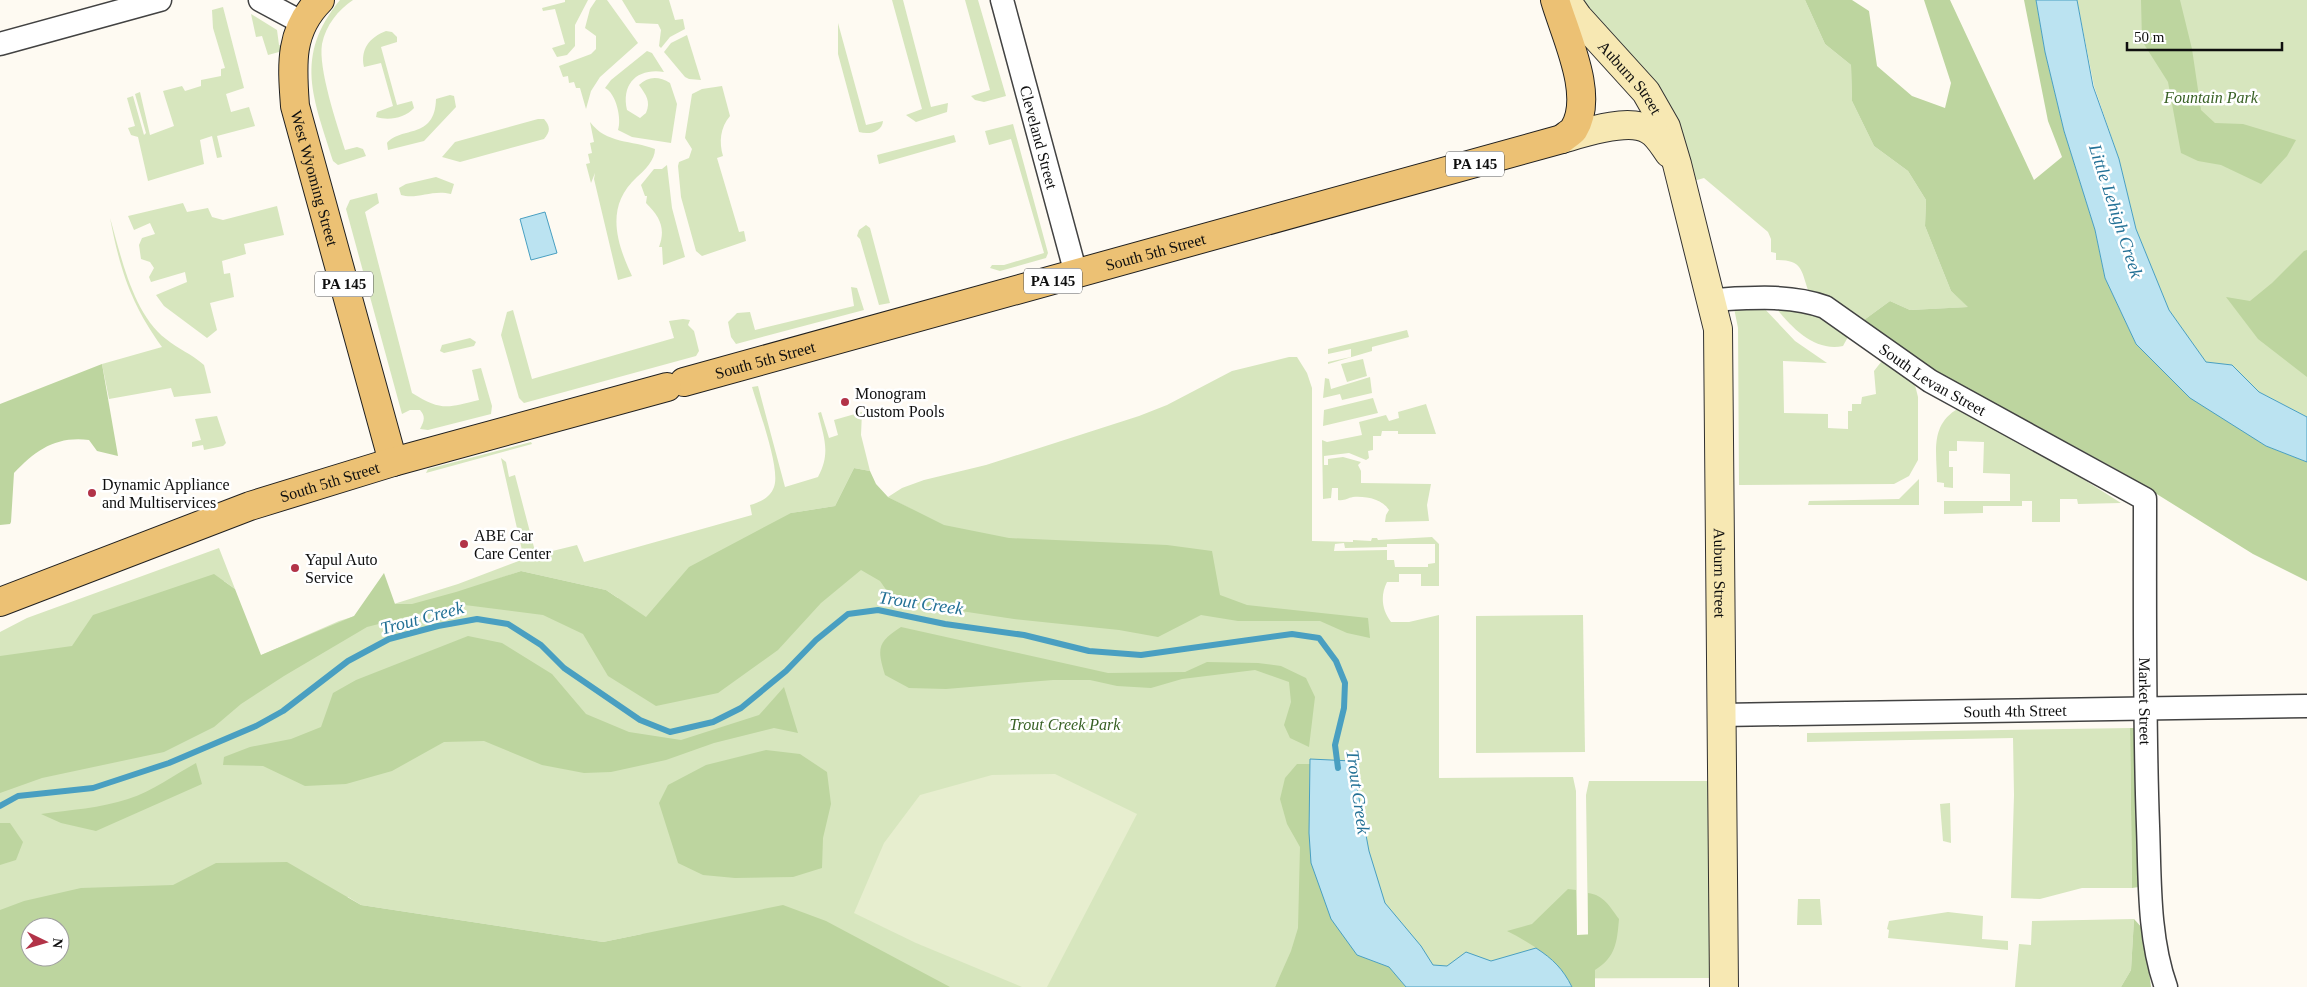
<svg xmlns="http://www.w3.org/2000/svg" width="2307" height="987" font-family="Georgia,serif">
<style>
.green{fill:#d7e6be;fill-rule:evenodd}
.forest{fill:#bdd59f;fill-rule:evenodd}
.pitch{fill:#e7eecf}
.water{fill:#bbe3f1;stroke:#499fc1}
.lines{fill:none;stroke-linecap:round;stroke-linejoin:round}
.stream{stroke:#499fc1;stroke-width:6}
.street-casing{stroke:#424242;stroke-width:25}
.secondary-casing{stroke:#313131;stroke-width:30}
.primary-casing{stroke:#202020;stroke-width:30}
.street{stroke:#fff;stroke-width:22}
.secondary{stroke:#f7e8b3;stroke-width:28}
.primary{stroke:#ecc174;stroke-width:28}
.poi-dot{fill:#b23348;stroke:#fff;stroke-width:2}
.labels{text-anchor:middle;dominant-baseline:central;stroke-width:5;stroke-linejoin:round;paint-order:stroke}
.shield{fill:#fff;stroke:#575757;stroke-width:1}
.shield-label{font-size:15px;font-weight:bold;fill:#0f0f0f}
.street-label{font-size:16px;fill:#0f0f0f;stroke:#fff}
.park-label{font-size:16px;font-style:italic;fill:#386125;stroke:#fff}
.poi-label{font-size:16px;fill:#0f0f0f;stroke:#fff;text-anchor:start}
.water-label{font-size:18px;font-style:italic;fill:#237196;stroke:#fff}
</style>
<rect width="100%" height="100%" fill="#fefaf2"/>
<g class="green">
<path d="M340 0H353C338 10 326 25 322 44 318 69 337 124 345 150L357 147 363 149 366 156 338 165 333 161C314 99 293 57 340 0Z"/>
<path d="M565 0H588L575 25V46L567 55 557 57 552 48 565 44 555 9 543 11 542 8 565 2Z"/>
<path d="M596 0H607L638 43 600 77 591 91 586 109 580 88H576L574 82 569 83 568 76 563 77 559 66 591 54 596 49V36L585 28 590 9Z"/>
<path d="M622 0H669L675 20 683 19 685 29 670 37 661 48 659 46 661 30 658 24 636 23Z"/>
<path d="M892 0H903L931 107 948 103 947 112 916 122 906 115 922 109Z"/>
<path d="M965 0H978L1006 96 984 102 975 100 971 96 990 90Z"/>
<path d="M1577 0H1805L1825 44 1851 65 1852 101 1874 146 1908 171 1926 200 1925 226 1951 291 1969 307 1910 310 1890 301 1864 320 1808 290C1801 269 1802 260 1776 260V253L1771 252V239L1768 232 1704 178 1690 182Z"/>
<path d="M2077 0H2307V417L2259 392 2232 365 2206 363 2169 310 2136 229 2119 159 2094 86Z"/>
<path d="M223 7 244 88 226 94 231 112 249 107 255 126 217 136 222 157 217 158 212 136 200 140 204 164 148 181 138 137 131 135 128 128 135 126 127 98 133 96 144 135 146 133 135 94 140 92 150 135 174 126 163 91 182 86 185 91 201 86V80L221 76V69L225 68 213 28 212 10Z"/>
<path d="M251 14 277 30 279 45 283 47 279 52 268 55 262 36 256 37Z"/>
<path d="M838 23 866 125 883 121C882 132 869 135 859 132L838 54Z"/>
<path d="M386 31 392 32 397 37V42L381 47 397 105 412 101 414 108C405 118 389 121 376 117L377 112 393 106 381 63 364 67C360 49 370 37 386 31Z"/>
<path d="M687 35 701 80 689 79 685 77 664 52 671 43Z"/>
<path d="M647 51 652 53 664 72C638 68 621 83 627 110L640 118 646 113C651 101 646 95 639 85 648 76 659 76 670 83L677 104 671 143 632 137 618 130C622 119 616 93 605 88L611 80Z"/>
<path d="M722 86 730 116C720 128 719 142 723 156L717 158 739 232 744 231 746 241 702 256 696 251 681 197 678 166 679 162 689 158 692 149 685 138 692 94 702 89Z"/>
<path d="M450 95 454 96 456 107 424 141 388 150 387 143C401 126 435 140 436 99Z"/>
<path d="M538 119H544C551 127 550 132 544 139L460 162 442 157 455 142Z"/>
<path d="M590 122C606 144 632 140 655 149 655 160 645 170 637 177 605 206 616 242 632 276L618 280 594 179 595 173 591 183 586 164 590 163 588 154 592 153 590 143 594 142Z"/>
<path d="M1013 124 1048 253 1046 258 1000 271 990 268 992 265H1004L1044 253 1011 139 989 145 985 131Z"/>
<path d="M954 135 956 142 879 164 877 155Z"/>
<path d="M667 165 672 208 685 257 663 265 662 247H659C666 228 660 217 646 203L647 196H645L641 185 654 169H662Z"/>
<path d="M436 177 454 184 451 194C432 189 417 200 401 195L399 188 406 184Z"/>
<path d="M377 193 379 203 365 212 412 393C441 411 447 408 479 400L472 370 481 368 492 406 491 414 428 430 420 429C424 421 426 417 420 410H410L402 414 346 209 350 200Z"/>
<path d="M183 203 187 212 208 208 212 217 223 220 277 206 284 235 244 244 246 254 222 261 224 274 230 273 234 297 210 303 217 330 207 338 164 306 156 295 187 282 185 272 151 282 149 277 154 268 150 262 141 259 139 245 142 238 155 234 150 223 134 230 128 216Z"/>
<path d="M110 218C121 256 133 314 166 339 178 349 192 354 204 365L211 393 174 397 171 388 109 399 102 364 162 347C131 304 120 270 110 218Z"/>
<path d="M866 225 870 228 890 303 879 305 860 239 857 236 859 230Z"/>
<path d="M851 287 857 288 864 310 736 344 731 337 728 322 737 313 750 312 755 330 854 306Z"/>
<path d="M1762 306 1795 341 1827 363 1783 361 1784 413 1828 414V428L1848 429V411H1852V404H1861L1862 397 1876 394 1874 371 1885 357 1913 377 1918 397V460L1909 476 1894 484 1739 485 1738 328 1734 308Z"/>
<path d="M1776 308 1815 312 1849 335 1843 346C1815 352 1792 328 1776 308Z"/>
<path d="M513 310 532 379 674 338 669 321 683 319 690 320 688 325 694 331 699 351 696 356 524 403 519 398 501 335 507 312Z"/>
<path d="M1407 330 1409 337 1372 347V351L1328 364V362L1351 357V349L1328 354V349Z"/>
<path d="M470 338 476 342 474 346 444 353 440 351 442 345Z"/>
<path d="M1289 357H1297L1307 373 1312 388V541L1353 542V540L1371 541 1372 538H1377L1378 540 1432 537 1439 544V586H1421V574H1399V582H1387C1380 596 1382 610 1391 622H1409L1439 615V778L1573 777 1576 791 1577 935 1588 934 1586 795 1589 781H1708L1711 978 1279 979 1275 987H798L642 934 603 942 361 905 348 897 67 987 0 977V632L27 618 219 548 235 589 224 581 216 675 339 621 458 584 524 559 501 458 506 462 509 477 515 475 536 555 577 545 584 562 752 515 750 505C760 502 770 498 774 487 781 469 758 408 752 387L758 386 785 487 818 477C831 453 824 438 818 413L821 412 829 438 838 435 834 420 862 412 861 435 870 471 854 468 835 506 791 513 911 509 888 497 902 488 924 480 986 465 1139 416 1167 405 1232 371ZM1344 543 1345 548 1387 547V544H1435V563L1428 564V567H1395L1394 560H1387V550L1334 551 1335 544ZM521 571 606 590 618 598 478 586ZM30 927H60V957H30Z"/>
<path d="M1363 359 1367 376 1347 382 1341 364Z"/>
<path d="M1370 377 1372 393 1342 400 1340 394 1323 398 1325 378 1329 379 1331 389Z"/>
<path d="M1373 398 1378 413 1323 426 1324 410Z"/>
<path d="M1426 404 1436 434H1398V431H1382L1381 436H1373V450L1368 451 1369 458 1366 460 1349 453 1324 456V465H1328V459L1343 457 1361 462 1358 465 1361 471V483L1431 484 1427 505 1429 521 1385 522 1386 515 1389 510C1382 499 1366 496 1353 497 1347 498 1345 501 1338 500V488H1332L1331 498 1323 499 1322 440 1327 442 1362 435 1359 422 1386 415 1389 421 1399 418 1398 412Z"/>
<path d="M1959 408 2037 450 2121 503 2078 504 2077 499H2060V522H2032V501H2022V506H1983V513L1944 514V501H2010V474L1983 473 1984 442 1957 441V451H1949V467H1953V488L1944 487V483L1937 482C1937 452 1929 425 1959 408Z"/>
<path d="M217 416 226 443 223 446 204 450 203 445 192 447V442L201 440 195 419Z"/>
<path d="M531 442 532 444 426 473 428 469Z"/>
<path d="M1919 479V505H1808L1809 501 1899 499Z"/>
<path d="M1583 615 1585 752 1476 753V616Z"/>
<path d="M2130 728 2132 888H2082L2040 899 2011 898 2014 795 2013 738 1807 742V733Z"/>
<path d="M1950 803 1951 843 1943 841 1940 804Z"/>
<path d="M1798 899H1820L1822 925H1797Z"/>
<path d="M1948 912 1983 916 1982 939 2008 941V950L1888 938 1889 930 1887 929 1889 921Z"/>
<path d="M2134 919 2131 970 2121 987H2015L2019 944 2031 945 2032 921Z"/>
</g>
<g class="forest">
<path d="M1805 0H1852L1869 11 1877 66 1912 96 1945 108 1951 83 1924 0H1950L2034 180 2062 157 2048 121 2024 0H2036L2045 52 2064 131 2095 230 2105 278 2136 344 2266 446 2307 462V581L2253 554 2123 473 1927 366 1864 320 1890 301 1910 310 1968 307 1951 291 1925 226 1926 200 1908 171 1874 146 1852 101 1851 65 1825 44Z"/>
<path d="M2141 0H2180L2192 49 2201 110 2215 123 2243 124 2296 140 2287 156 2261 184 2221 165 2198 161 2181 153 2168 82 2142 41Z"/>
<path d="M2307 250V377L2258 339 2226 297 2250 301 2272 283 2304 251Z"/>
<path d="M102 364 118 456 97 451 89 440C56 436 36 450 14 473L11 522 10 524 0 525V404Z"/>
<path d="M854 468 870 471 876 484 888 497 944 525 1009 538 1167 545 1212 551 1220 595 1247 605 1368 618 1370 638 1347 633 1320 621H1238L1201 615 1158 637 1119 630 1014 619 894 601 880 581 861 570 821 603 778 650 718 693 656 706 608 676 583 634 543 615 457 604 367 627 284 676 241 704 214 727 164 752 42 778 0 793V656L72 646 93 615 214 574 235 589 261 655 354 616 384 573 395 604H412L456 592 521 571 606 590 646 617 689 567 791 513 835 506Z"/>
<path d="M901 627 1108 673 1185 672 1207 662 1258 663 1281 666 1306 678 1315 697 1309 747 1290 738 1284 725 1291 702 1289 682 1255 670 1182 679 1151 688 1117 686 1090 680H1053L946 689 909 688 885 675C877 649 877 642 901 627Z"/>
<path d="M468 636 502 643 552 674 586 714 629 732 681 740 759 715 784 687 798 733 774 728 714 743 666 760 611 772 584 773 542 765 484 741 444 742 392 771 346 784 305 786 263 766 223 765 224 757 250 747 291 739 321 727 333 693 356 680Z"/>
<path d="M2130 728H2136L2139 887 2132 888Z"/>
<path d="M766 750 800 754 827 772 831 804 823 838 822 868 793 877 735 878 703 875 678 863 659 803 668 785 706 765Z"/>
<path d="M196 763 202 784 96 831 61 823 41 814C70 810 101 808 128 799 153 791 174 775 196 763Z"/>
<path d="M1297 764H1310L1309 833 1357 955 1389 967 1406 987H1275L1291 951 1298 928 1300 847 1287 824 1280 799 1285 778Z"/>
<path d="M0 823H10L23 842 16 860 0 865Z"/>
<path d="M287 862 361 905 603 942 783 905 826 921 950 987H0V910L24 901 81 888 173 885 216 863ZM30 927H60V957H30Z"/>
<path d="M1568 889 1576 890 1577 935H1588V893C1604 895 1610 907 1619 919 1617 942 1616 957 1595 970V987H1572C1558 959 1534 945 1507 931L1532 924Z"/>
<path d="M2134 919 2144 930 2151 987H2121L2131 970Z"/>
</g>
<path class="pitch" d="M1055 774 1137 814 1047 987H1022L916 943 854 913 884 843 920 795 992 775Z"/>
<g class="water">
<path d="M2036 0H2077L2093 86 2119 159 2136 229 2169 310 2206 362 2232 365 2259 392 2307 417V462L2266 446 2190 398 2136 344 2105 278 2095 230 2064 131 2045 52Z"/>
<path d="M545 212 557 253 531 260 520 219Z"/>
<path d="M1310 759 1352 761 1369 851 1385 903 1421 946 1433 965 1447 966 1466 952 1491 961 1536 948C1553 959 1563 969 1572 987H1406L1389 967 1357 955 1331 919 1311 863 1309 833Z"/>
</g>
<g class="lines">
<path class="stream" d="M0 806 18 796 93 788 169 763 256 726 283 711 348 661 389 639 438 626 477 619 508 624 541 645 564 668 640 720 670 732 713 722 741 708 786 671 816 640 848 614 878 610 945 624 1024 635 1089 651 1141 655 1292 634 1319 638 1336 661 1345 683 1344 708 1335 745 1338 768"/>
<defs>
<g id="street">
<path d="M260 0 301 22"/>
<path id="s1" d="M1002 0 1076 274"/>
<path d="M0 44 160 0"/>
<path id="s2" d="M1712 300C1749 298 1789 294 1825 307L1930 381 2145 499C2145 608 2144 717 2148 826 2150 878 2148 937 2166 987"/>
<path id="s3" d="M1721 715 2307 706"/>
</g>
<g id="secondary">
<path id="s4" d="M1566 0 1578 17 1646 92 1666 127 1677 164 1718 329 1724 987"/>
<path d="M1562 139C1583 133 1629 117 1649 130 1658 135 1663 145 1669 153"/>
</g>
<g id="primary">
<path id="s5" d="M320 0C289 31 292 65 295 106L393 462"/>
<path id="s6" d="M684 382 1562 139C1565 136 1571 133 1574 129 1595 95 1565 35 1555 0"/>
<path id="s7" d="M0 602 250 506 393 462 667 387"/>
</g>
</defs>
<use href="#street" class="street-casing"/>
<use href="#secondary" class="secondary-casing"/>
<use href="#primary" class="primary-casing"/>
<use href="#street" class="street"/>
<use href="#secondary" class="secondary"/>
<use href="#primary" class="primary"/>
</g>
<g class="poi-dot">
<circle cx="845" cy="402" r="5"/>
<circle cx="92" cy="493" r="5"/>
<circle cx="464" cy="544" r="5"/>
<circle cx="295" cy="568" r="5"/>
</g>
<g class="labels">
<g class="shield">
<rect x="1446" y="151.5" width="58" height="25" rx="4"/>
<rect x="1024" y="268.5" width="58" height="25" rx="4"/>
<rect x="315" y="271.5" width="58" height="25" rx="4"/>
</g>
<g class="shield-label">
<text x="1475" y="164">PA 145</text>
<text x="1053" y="281">PA 145</text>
<text x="344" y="284">PA 145</text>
</g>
<g class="street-label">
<text stroke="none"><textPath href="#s4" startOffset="101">Auburn Street</textPath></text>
<text stroke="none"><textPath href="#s1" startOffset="142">Cleveland Street</textPath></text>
<text stroke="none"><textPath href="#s5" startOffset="188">West Wyoming Street</textPath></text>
<text stroke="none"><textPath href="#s6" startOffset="489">South 5th Street</textPath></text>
<text stroke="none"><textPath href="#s6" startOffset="84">South 5th Street</textPath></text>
<text stroke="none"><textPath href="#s2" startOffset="244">South Levan Street</textPath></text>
<text stroke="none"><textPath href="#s7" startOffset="351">South 5th Street</textPath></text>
<text stroke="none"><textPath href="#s4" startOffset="615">Auburn Street</textPath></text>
<text stroke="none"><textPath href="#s2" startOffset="690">Market Street</textPath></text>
<text stroke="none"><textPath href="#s3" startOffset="294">South 4th Street</textPath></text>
</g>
<g class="park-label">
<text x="2211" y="97">Fountain Park</text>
<text x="1065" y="724">Trout Creek Park</text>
</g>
<g class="poi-label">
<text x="855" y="393">Monogram<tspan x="855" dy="18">Custom Pools</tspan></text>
<text x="102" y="484">Dynamic Appliance<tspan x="102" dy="18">and Multiservices</tspan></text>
<text x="474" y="535">ABE Car<tspan x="474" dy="18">Care Center</tspan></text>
<text x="305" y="559">Yapul Auto<tspan x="305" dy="18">Service</tspan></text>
</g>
<g class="water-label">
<text transform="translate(2116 211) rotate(72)">Little Lehigh Creek</text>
<text transform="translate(921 603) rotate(8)">Trout Creek</text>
<text transform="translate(422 618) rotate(-15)">Trout Creek</text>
<text transform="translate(1358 792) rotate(82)">Trout Creek</text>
</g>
</g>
<g transform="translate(45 942) rotate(95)"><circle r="24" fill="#ffffff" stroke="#9f9f9f"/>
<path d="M0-4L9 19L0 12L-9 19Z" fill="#b23348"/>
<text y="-8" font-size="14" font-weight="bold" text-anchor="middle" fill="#0f0f0f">N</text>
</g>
<path d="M2127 42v8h155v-8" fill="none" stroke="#0f0f0f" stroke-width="2.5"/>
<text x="2134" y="42" font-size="15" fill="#0f0f0f" stroke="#ffffff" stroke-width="4" paint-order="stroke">50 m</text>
</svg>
